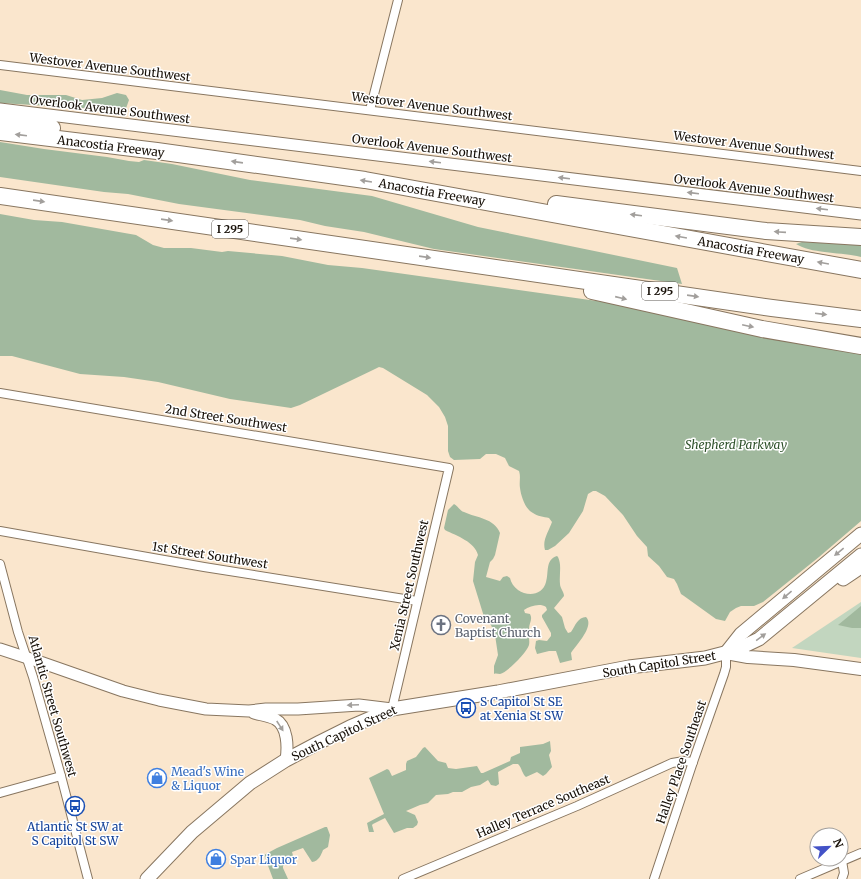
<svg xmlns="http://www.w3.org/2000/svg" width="861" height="879" font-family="Merriweather,serif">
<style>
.green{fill:#c2d6bf}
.forest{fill:#a1b99e}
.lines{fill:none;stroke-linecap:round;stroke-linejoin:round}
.minor-casing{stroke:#887660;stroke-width:10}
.tertiary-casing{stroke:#887660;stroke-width:13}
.secondary-casing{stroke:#887660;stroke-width:14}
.primary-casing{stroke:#887660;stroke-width:15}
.motorway-casing{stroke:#887660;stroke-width:18}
.minor{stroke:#fff;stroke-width:8}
.tertiary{stroke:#fff;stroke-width:11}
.secondary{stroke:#fff;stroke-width:12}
.primary{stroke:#fff;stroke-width:13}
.motorway{stroke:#fff;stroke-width:16}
.oneway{fill:#a29f9c}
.labels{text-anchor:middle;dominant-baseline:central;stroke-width:3;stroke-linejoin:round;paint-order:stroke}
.shield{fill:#fff;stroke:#5d5852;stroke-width:1}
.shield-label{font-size:11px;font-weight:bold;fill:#171008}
.street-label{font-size:12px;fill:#171008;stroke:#fff}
.park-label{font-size:12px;font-style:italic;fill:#2e512a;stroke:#fff}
.worship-label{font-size:12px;fill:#5b616d;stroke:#fff;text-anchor:start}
.transit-label{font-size:12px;fill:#164399;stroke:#fff;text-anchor:start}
.shop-label{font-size:12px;fill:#366cbe;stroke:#fff;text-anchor:start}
</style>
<rect width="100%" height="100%" fill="#fae6cd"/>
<path class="green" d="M861 602V658L792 648Z"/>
<g class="forest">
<path d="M0 90 27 95H66L82 100 102 98 117 93 126 95 129 100 125 111 120 112 98 109 0 103Z"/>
<path d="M0 142 44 149 107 157 129 161 139 162 144 160 172 164 250 180 372 196 478 227 677 268 682 284 434 249 364 232 325 226 300 220 179 204 128 194 104 192 0 177Z"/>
<path d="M0 214 34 220 62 222 136 235 153 245 164 248H191L222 252 228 251 282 256 328 265 362 268 861 338V521L819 557 763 602 754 606H741L736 608 730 612 725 621 716 619 684 596 681 594 677 584 674 579 667 577 659 566 648 556 647 547 637 536 623 515 605 496 596 491H593L588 494 583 511 569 533 555 546 548 550H545C542 540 549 531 552 522L549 518C544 517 537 516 533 513 525 509 521 496 520 488 519 482 521 477 519 471L509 466 505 458 496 454H486L480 459 454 460 450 457 448 451V426L445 417 439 407 427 395 383 368 379 367 375 369 300 405 291 408 230 399 158 382 124 377 80 374 12 356H0Z"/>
<path d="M802 242 861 245V257C842 252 812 254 796 244Z"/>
<path d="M454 504C458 506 460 511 464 512 477 518 494 518 500 533L495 555 493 559 490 562 486 577 500 581 503 577 507 576 510 578C511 583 514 587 518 590 528 597 543 595 546 582 549 572 545 560 557 556L558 557C562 565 559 575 560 584 560 588 564 592 564 596L554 608 562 617 565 628 568 633 571 632C575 626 578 617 586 617 595 626 576 645 571 653L572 660 560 663 556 651H549L537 654 535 648 536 641 539 640 547 641 551 636V633L542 617V615L547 610 546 607C540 603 530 606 524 610L525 613 530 614C533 620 529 623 529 629 528 634 530 640 529 645 527 652 508 672 500 674 498 674 496 673 494 674V666L498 655 495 635 491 625 485 620 473 581 475 562 478 555C475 542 457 536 445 530L444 528 448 510Z"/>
<path d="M861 606V628H852L838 625Z"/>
<path d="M550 741 551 751 549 755 552 767 546 774 543 776 537 772 526 777C522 774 522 768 518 764H513L498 772 499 784 496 786 491 785 488 780 480 785 471 787 462 792H453L448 794 436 795 428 803 420 805 406 811 415 815 418 822 417 825 413 828H407L394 833 385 818 373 824 372 825 374 832H369L367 823 384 814 369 778 387 769 389 770 392 776 406 770V764L407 761 416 757 423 748 425 747 438 761 446 763 448 768 456 769 477 766 481 773H483L510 761 511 757 520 753V747L543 744Z"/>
<path d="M325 827H327L330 835 328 847 323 850C321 855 319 861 312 862L303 848 292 852 294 859 283 866V868L288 879H273L264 855 277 848Z"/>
</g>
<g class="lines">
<defs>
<g id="minor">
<path d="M0 65 861 171"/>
<path d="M370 110 398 0"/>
<path d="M0 393 449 468 392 709"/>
<path d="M0 531 204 567 417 601"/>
<path d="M0 564 18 632 33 677 61 776 88 879"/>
<path d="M0 793 61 776"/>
<path d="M842 861 844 873 842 879"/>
<path d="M403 879 577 806 672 763 684 761 693 762"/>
<path d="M654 879 693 762 724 674 726 667V653"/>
<path d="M800 879 861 853"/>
</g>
<g id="tertiary">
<path d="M0 109 861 214"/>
<path d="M0 649 43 663 123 691 159 700 206 709 249 711 266 709H298L359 705 392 709"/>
<path d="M254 713C261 715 269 716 275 719 288 726 288 747 286 760"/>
</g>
<path id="secondary" d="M726 653 748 657 794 660 861 669"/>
<g id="primary">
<path d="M843 579 861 567"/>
<path d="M726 653 741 634 861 534"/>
<path d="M147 879 192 832 250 783 286 760 320 742 350 727 392 709 498 692 629 667 705 658 736 650 759 639 861 555"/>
</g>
<g id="motorway">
<path d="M0 119 52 128"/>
<path d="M0 132 157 151 365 180 861 270"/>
<path d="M0 196 772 308 861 319"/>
<path d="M556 204 766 231 861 237"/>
<path d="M592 291 762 329 861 346"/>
</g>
</defs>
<use href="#minor" class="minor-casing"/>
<use href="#tertiary" class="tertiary-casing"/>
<use href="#secondary" class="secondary-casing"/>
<use href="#primary" class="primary-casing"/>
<use href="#motorway" class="motorway-casing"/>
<use href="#minor" class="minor"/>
<use href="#tertiary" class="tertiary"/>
<use href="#secondary" class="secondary"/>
<use href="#primary" class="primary"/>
<use href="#motorway" class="motorway"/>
</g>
<defs><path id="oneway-solid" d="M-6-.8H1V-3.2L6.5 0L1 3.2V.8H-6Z"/></defs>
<g class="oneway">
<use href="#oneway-solid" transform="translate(21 135) rotate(-173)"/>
<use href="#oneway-solid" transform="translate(237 162) rotate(-172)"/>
<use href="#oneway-solid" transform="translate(435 162) rotate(-173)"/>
<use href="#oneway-solid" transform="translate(564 178) rotate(-173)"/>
<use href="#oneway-solid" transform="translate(366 181) rotate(-171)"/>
<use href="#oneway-solid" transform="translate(693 193) rotate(-173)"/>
<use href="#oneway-solid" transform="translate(39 201) rotate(8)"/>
<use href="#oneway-solid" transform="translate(822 209) rotate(-173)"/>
<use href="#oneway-solid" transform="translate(636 215) rotate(-173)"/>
<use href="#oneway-solid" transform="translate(167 220) rotate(8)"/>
<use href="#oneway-solid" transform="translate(780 232) rotate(-176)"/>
<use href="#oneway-solid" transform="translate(681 237) rotate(-170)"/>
<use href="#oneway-solid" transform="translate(296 239) rotate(8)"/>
<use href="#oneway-solid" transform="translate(425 257) rotate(8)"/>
<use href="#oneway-solid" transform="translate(823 263) rotate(-170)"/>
<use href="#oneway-solid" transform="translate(693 296) rotate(8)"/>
<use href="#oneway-solid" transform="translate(621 298) rotate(13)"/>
<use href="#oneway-solid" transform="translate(821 314) rotate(7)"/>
<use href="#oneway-solid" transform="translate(748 326) rotate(12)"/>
<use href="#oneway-solid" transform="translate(839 552) rotate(141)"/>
<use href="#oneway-solid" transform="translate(787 595) rotate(140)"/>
<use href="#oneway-solid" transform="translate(761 637) rotate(-36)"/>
<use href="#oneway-solid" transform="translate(353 705) rotate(177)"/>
<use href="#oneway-solid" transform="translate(280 726) rotate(57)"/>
</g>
<defs>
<symbol id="church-ring" viewBox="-11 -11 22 22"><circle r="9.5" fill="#fff" stroke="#6b7280" stroke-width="1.5"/><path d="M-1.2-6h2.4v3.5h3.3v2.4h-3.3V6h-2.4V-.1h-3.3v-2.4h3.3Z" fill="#6b7280"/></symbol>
<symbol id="bus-ring" viewBox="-11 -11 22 22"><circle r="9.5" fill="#fff" stroke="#1a4fb4" stroke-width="1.5"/><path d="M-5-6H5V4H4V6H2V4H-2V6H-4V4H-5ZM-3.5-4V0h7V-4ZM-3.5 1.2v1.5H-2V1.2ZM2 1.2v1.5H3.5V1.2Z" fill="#1a4fb4"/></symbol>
<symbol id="shop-ring" viewBox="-11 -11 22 22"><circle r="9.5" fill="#fff" stroke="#3f7fe0" stroke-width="1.5"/><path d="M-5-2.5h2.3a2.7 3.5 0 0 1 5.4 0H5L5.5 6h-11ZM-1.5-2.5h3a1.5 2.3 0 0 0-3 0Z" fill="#3f7fe0"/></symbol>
</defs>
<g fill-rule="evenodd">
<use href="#church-ring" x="430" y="614" width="22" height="22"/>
<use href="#bus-ring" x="455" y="697" width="22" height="22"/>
<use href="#shop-ring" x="146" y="767" width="22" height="22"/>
<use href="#bus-ring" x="64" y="795" width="22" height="22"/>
<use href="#shop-ring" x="205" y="848" width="22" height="22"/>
</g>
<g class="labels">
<g class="shield">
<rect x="212" y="220" width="36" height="18" rx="3"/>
<rect x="642" y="282" width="36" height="18" rx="3"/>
</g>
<g class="shield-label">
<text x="230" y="229">I 295</text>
<text x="660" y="291">I 295</text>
</g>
<g class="street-label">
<text transform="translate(110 67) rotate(7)">Westover Avenue Southwest</text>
<text transform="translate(432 106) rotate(7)">Westover Avenue Southwest</text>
<text transform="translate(110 109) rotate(7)">Overlook Avenue Southwest</text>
<text transform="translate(754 145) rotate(7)">Westover Avenue Southwest</text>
<text transform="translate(111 146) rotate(7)">Anacostia Freeway</text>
<text transform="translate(432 148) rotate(7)">Overlook Avenue Southwest</text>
<text transform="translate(754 188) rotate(7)">Overlook Avenue Southwest</text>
<text transform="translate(432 192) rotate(10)">Anacostia Freeway</text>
<text transform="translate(751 250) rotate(10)">Anacostia Freeway</text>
<text transform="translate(226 418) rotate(9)">2nd Street Southwest</text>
<text transform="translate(210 555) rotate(9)">1st Street Southwest</text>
<text transform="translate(409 585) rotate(-77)">Xenia Street Southwest</text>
<text transform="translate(659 664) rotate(-9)">South Capitol Street</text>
<text transform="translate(53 706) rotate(74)">Atlantic Street Southwest</text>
<text transform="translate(344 733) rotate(-25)">South Capitol Street</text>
<text transform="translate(681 762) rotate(-71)">Halley Place Southeast</text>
<text transform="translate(543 806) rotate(-23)">Halley Terrace Southeast</text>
</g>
<g class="park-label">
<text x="736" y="444">Shepherd Parkway</text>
</g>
<g class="worship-label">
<text x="455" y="618">Covenant<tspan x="455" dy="14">Baptist Church</tspan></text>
</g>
<g class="transit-label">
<text x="480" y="701">S Capitol St SE<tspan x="480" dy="14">at Xenia St SW</tspan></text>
<text x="75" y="826" text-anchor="middle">Atlantic St SW at<tspan x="75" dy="14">S Capitol St SW</tspan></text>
</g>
<g class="shop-label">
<text x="171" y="771">Mead's Wine<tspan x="171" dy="14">&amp; Liquor</tspan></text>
<text x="230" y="859">Spar Liquor</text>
</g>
</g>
<g transform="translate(829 847) rotate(67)"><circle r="19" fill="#ffffff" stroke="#a29f9c"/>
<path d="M0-3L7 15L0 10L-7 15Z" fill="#4352c7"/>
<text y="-6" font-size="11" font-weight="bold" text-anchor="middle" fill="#171008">N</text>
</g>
</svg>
